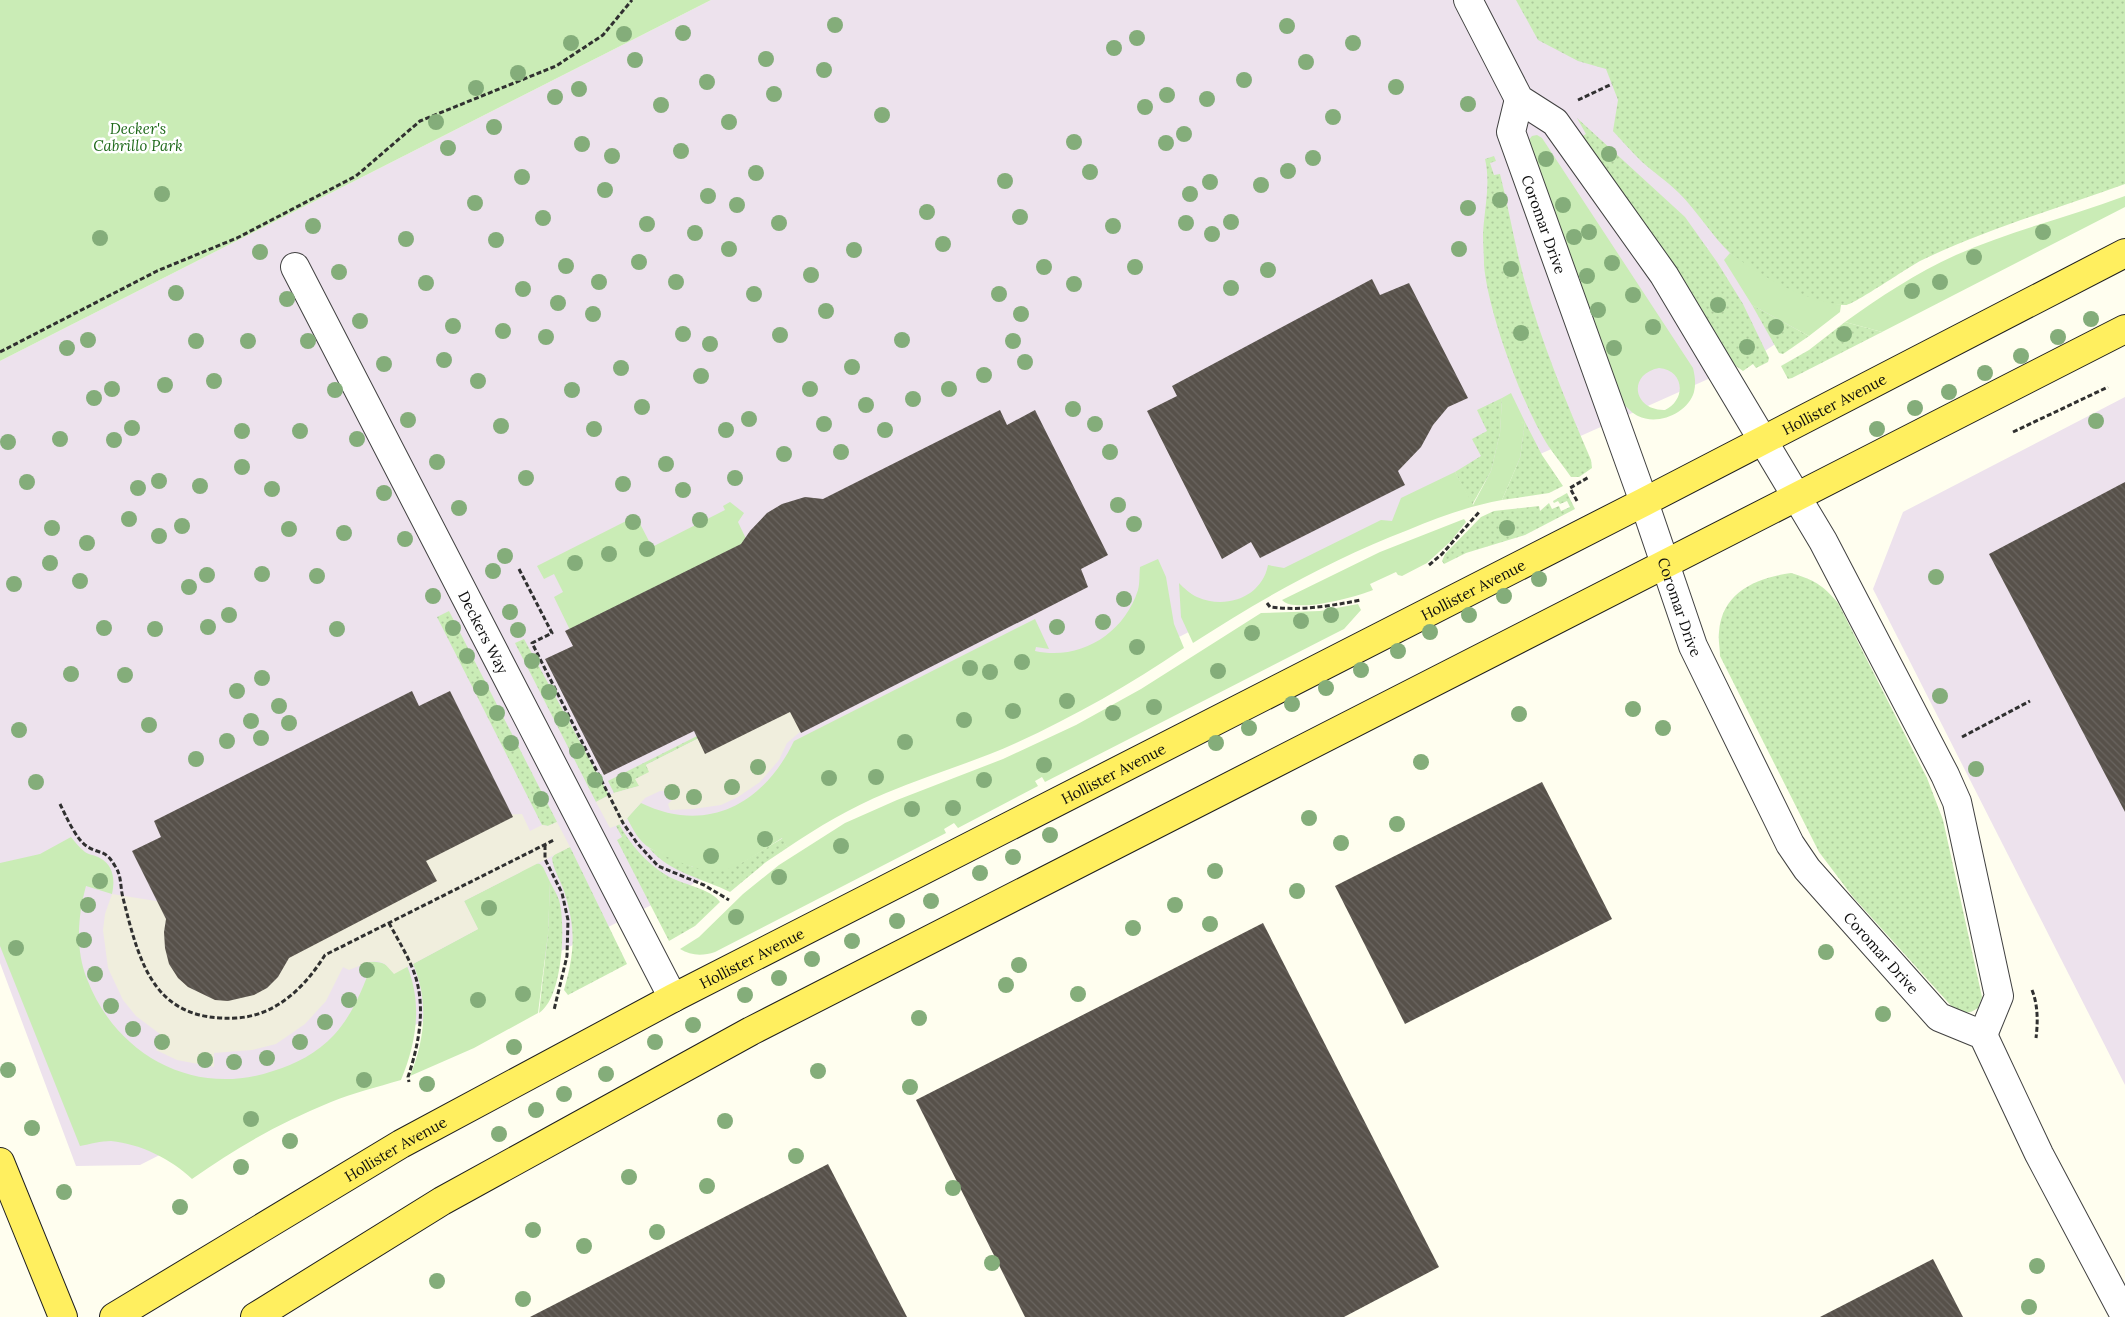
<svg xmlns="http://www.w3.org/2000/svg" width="2125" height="1317" font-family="Lora,serif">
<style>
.industrial{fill:#ede2ed}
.grass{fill:url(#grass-dots)}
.park{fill:#caecb6;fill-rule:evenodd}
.plaza{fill:#f0eedd}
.building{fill:url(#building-back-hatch)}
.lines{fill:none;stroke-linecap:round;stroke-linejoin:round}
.minor-casing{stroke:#414141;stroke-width:30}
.major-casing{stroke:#1f1f1f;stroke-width:30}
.path{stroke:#303030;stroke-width:3;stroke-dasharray:5 2.5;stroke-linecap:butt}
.minor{stroke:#fff;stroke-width:28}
.major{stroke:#ffef5f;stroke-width:28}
.tree{fill:#84ad7a}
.labels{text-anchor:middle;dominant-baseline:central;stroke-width:5;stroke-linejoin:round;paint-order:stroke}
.park-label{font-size:15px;font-style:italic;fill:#1f6a1a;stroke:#fff}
.street-label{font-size:15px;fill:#0e0e0e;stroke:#fff}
</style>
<defs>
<pattern id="grass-dots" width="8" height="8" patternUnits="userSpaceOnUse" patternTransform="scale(1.25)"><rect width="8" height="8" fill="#caecb6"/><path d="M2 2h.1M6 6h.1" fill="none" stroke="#acc99b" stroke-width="1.8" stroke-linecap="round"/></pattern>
<pattern id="building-back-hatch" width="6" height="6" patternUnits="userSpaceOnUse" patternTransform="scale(1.25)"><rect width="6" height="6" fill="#57514a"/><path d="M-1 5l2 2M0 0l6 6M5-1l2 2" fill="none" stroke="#6a6560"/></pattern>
</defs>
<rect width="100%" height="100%" fill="#fffeef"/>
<g class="industrial">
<path d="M711 0H2125L1897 261 1753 359 1529 459 140 1165 76 1166 0 963V361Z"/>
<path d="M2125 397V1085L1873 589 1903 512Z"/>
</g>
<g class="grass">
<path d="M1516 0H2125V184C2056 209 1986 229 1920 261 1907 268 1853 305 1846 305 1812 307 1755 275 1730 253 1713 237 1697 211 1679 193 1667 181 1653 172 1641 161 1631 151 1622 141 1613 131L1618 100 1606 69 1578 61 1538 40Z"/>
<path d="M1577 118 1685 217 1717 262 1743 304 1769 358 1768 362 1756 368 1753 364 1743 371 1733 364 1581 137 1586 134Z"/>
<path d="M1494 156 1496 161 1490 163 1494 175 1500 174C1508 205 1513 236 1521 267 1537 332 1565 399 1591 460L1592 468 1579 477H1571C1564 467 1556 457 1549 447 1523 407 1488 313 1484 265 1484 255 1483 245 1483 235 1484 210 1491 184 1485 159Z"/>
<path d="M1752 305 1809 336 1783 354 1779 353Z"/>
<path d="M1845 322 1882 332 1792 378 1788 379 1781 366 1809 350Z"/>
<path d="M1502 398 1500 433 1491 471 1472 505 1455 472 1481 456 1472 439 1487 431 1477 410Z"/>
<path d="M1525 422 1542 455 1563 486 1549 493 1502 500 1520 458Z"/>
<path d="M1567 493 1575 509 1525 535 1466 553 1444 564 1442 561 1445 554 1481 517 1494 511 1539 506 1540 511 1549 503 1552 509 1559 506 1561 511 1570 507 1567 501 1560 504 1558 501 1554 503 1553 501Z"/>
<path d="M1791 573C1814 580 1822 584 1838 603L1927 778 1943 820 1982 997 1978 1008C1969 1014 1965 1013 1955 1010L1853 897 1819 852 1720 656C1720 648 1718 640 1719 632 1722 592 1756 578 1791 573Z"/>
<path d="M449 611 557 822 548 826 542 825 437 617Z"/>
<path d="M524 639 609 795 596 802 515 643Z"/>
<path d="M703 733 705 735 646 765 650 772 639 786 614 793 608 781Z"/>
<path d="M619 824C630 844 646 863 666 875 680 884 712 889 720 902L695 926 669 941 617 840 622 837 616 826Z"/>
<path d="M783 838 787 848 766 862 730 892C702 878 670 873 649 848L693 867 741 863Z"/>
<path d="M570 847 627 964 568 995 564 990C575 952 576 928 564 891 561 881 553 869 552 858L555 854Z"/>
<path d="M550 882C553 888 557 894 559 900 566 925 563 998 539 1013L548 934Z"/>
</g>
<g class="park">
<path d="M0 0H711L0 361Z"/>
<path d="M1537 135 1542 138 1693 368C1695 376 1696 384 1694 392 1688 413 1658 426 1638 416 1633 414 1628 408 1623 404L1527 142 1532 136ZM1659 368C1684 370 1687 399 1665 410 1633 411 1627 374 1659 368Z"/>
<path d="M2125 196V207L1882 332 1845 322C1880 297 1916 273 1956 255 2010 231 2069 217 2125 196Z"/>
<path d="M1730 253C1766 279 1796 297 1841 305L1840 312 1809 336 1752 305 1724 260Z"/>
<path d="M1511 393 1525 422 1520 458 1502 500C1469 506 1439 517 1408 530 1332 559 1261 599 1193 643L1181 617 1179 583C1184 588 1190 594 1197 597 1226 610 1262 597 1268 565L1284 568 1381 520 1392 521 1401 498 1455 472 1473 505 1491 471 1500 433 1502 398Z"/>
<path d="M730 502 744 513 738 522 748 543 570 630 554 597 563 592 554 574 544 579 537 566 636 516 652 547 725 510 723 506Z"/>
<path d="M1464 519 1466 522 1451 541 1427 563 1402 576 1398 575 1396 572 1370 584 1373 590C1357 597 1294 614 1282 600L1380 552Z"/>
<path d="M1158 559 1166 577 1174 624 1184 648C1131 684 1075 716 1016 743 974 762 929 775 886 793 850 808 818 827 787 848L782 838C764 849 742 866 722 871 707 875 664 857 650 848 639 842 633 829 627 818L641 803C707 835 764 804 794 741L1035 619 1049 649 1036 647 1035 651C1080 661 1124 634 1138 590 1140 583 1139 575 1140 567Z"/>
<path d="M1358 604 1361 610 1344 629 1338 632 1045 782 1042 777 1035 781 1038 786 958 828 954 823 944 829 946 833 715 952C703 956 691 956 680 949L699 937 743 894 779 865 845 823 897 800 1003 759 1076 725 1141 689 1261 613 1320 611Z"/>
<path d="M71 837C75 842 80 848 85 852 89 855 95 855 100 858 114 866 115 880 112 894L86 886C78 915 75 950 87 979 116 1055 194 1098 273 1071 296 1064 317 1053 334 1035 352 1015 362 991 371 966L369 962C381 961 388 964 394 973L407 966C423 1004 416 1044 401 1080 377 1087 353 1093 331 1102 281 1122 236 1148 192 1179 171 1159 141 1144 111 1141 101 1141 90 1144 80 1146L0 946V863L40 854Z"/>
<path d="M534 863 540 864 543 867 550 882 548 934 538 1013 474 1048 410 1076C425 1040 429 1000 413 964L478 929 464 901 519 873Z"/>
</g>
<g class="plaza">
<path d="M796 702 807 726 787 743 779 760 760 782 738 797 721 805 693 809 670 810 668 804 677 795 674 790 660 791 645 798 623 823 610 828 596 802 614 793 639 786 635 779 649 772 646 765 705 735Z"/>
<path d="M522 814 530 831 542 825 548 826 557 822 570 847 464 901 478 929 394 974 385 964 378 961 369 962 349 970 343 967 326 1001 305 1024 276 1044 252 1050 214 1053V1067L177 1060 156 1050 164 1037 136 1016 123 1000 108 968 103 930 105 914 112 894 181 905 411 860 502 815Z"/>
</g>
<g class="building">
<path d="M1372 279 1380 295 1409 283 1468 398 1448 407 1433 425 1421 447 1398 471 1405 485 1260 558 1251 542 1222 559 1147 411 1177 396 1172 386Z"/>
<path d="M1000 410 1007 425 1035 410 1108 555 1081 569 1088 587 801 733 790 712 705 754 694 731 604 775 545 659 573 646 565 631 741 544 750 531 767 513 782 504 805 497 823 499Z"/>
<path d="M2125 482V812L1989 554Z"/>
<path d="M412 691 419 706 450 691 513 817 426 861 437 881 289 958 278 977 267 988 254 995 228 1001 215 1000 188 987 178 978 169 964 165 948 164 932 166 919 132 851 161 837 154 821Z"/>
<path d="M1542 782 1612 919 1405 1024 1335 886Z"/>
<path d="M1263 923 1439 1267 1344 1317H1025L916 1100Z"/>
<path d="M828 1164 907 1317H530Z"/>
<path d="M1933 1259 1963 1317H1820Z"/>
</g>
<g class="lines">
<defs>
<g id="minor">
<path d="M1468 0 1519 99 1555 122 1664 275 1823 541 1945 775 1957 802 1999 996 1983 1035"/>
<path id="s1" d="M1519 99 1511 132 1644 502 1693 646 1790 844 1807 869 1939 1017 1983 1035 2039 1154 2125 1316"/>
<path id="s2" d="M295 267 673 998"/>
</g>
<g id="major">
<path d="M0 1162 63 1317"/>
<path id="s3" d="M114 1317 401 1144 673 998 1644 502 2125 253"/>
<path d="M255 1317 442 1201 751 1031 2125 329"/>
</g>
</defs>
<use href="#minor" class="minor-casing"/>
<use href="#major" class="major-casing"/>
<g class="path">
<path d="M1578 100 1612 84"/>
<path d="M0 352 157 271 237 238 356 176 420 121 556 66 603 35 632 0"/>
<path d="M2013 432 2108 387"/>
<path d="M1577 501 1570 488 1589 477"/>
<path d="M1429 565 1442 554 1480 511"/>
<path d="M519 569 552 633 532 643 623 823 637 843 658 866 704 885 729 900"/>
<path d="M1267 603 1270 607C1302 611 1330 606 1361 600"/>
<path d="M1962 737 2030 701"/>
<path d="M60 804C66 816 76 840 88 847 102 855 105 849 115 866 122 876 120 887 123 898 140 965 154 1022 236 1018 276 1016 305 987 325 955L554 840"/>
<path d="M545 845V859L562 893 568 920 567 956 554 1010"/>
<path d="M389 923C399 942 412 962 417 982 425 1013 418 1047 408 1077L409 1082"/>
<path d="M2032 990C2038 1005 2038 1022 2036 1038"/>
</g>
<use href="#minor" class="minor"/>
<use href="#major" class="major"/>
</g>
<g class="tree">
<circle cx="835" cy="25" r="8"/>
<circle cx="1287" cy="26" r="8"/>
<circle cx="683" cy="33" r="8"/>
<circle cx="624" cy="34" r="8"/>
<circle cx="1137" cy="38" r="8"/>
<circle cx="571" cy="43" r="8"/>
<circle cx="1353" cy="43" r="8"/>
<circle cx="1114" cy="48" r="8"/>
<circle cx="766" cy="59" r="8"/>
<circle cx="635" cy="60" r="8"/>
<circle cx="1306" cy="62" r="8"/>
<circle cx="824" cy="70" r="8"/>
<circle cx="518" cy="73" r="8"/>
<circle cx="1244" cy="80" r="8"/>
<circle cx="707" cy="82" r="8"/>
<circle cx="1396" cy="87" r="8"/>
<circle cx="476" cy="88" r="8"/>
<circle cx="579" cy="89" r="8"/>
<circle cx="774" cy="94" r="8"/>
<circle cx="1167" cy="95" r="8"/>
<circle cx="555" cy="97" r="8"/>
<circle cx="1207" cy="99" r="8"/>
<circle cx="1468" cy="104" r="8"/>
<circle cx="661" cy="105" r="8"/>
<circle cx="1145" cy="107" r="8"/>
<circle cx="882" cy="115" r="8"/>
<circle cx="1333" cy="117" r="8"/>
<circle cx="436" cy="122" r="8"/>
<circle cx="729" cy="122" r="8"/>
<circle cx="494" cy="127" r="8"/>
<circle cx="1184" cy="134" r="8"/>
<circle cx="1074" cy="142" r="8"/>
<circle cx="1166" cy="143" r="8"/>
<circle cx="582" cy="144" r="8"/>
<circle cx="448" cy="148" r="8"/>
<circle cx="681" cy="151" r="8"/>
<circle cx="1609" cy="154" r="8"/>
<circle cx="612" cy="156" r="8"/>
<circle cx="1313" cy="158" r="8"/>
<circle cx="1546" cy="159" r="8"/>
<circle cx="1288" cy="171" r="8"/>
<circle cx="1090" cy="172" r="8"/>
<circle cx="756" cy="173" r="8"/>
<circle cx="522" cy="177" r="8"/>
<circle cx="1005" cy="181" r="8"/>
<circle cx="1210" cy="182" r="8"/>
<circle cx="1261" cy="185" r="8"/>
<circle cx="605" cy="190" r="8"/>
<circle cx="162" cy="194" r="8"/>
<circle cx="1190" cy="194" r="8"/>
<circle cx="708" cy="196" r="8"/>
<circle cx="1500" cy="200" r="8"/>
<circle cx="475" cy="203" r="8"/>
<circle cx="737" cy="205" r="8"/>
<circle cx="1563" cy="205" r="8"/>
<circle cx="1468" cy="208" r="8"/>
<circle cx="927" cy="212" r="8"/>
<circle cx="1020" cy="217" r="8"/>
<circle cx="543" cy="218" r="8"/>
<circle cx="1231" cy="222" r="8"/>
<circle cx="779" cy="223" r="8"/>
<circle cx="1186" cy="223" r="8"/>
<circle cx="647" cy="224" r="8"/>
<circle cx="313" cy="226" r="8"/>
<circle cx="1113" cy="226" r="8"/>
<circle cx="1589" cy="232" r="8"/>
<circle cx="2043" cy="232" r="8"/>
<circle cx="695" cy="233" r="8"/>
<circle cx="1212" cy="234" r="8"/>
<circle cx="1574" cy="237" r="8"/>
<circle cx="100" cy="238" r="8"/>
<circle cx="406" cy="239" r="8"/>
<circle cx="496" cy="240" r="8"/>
<circle cx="943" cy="244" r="8"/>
<circle cx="729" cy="249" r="8"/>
<circle cx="1459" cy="249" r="8"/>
<circle cx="854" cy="250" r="8"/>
<circle cx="260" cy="252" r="8"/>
<circle cx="1974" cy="257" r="8"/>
<circle cx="639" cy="262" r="8"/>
<circle cx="1612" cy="263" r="8"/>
<circle cx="566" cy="266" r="8"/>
<circle cx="1044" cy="267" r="8"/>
<circle cx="1135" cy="267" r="8"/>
<circle cx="1511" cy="269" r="8"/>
<circle cx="1268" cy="270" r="8"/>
<circle cx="339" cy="272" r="8"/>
<circle cx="811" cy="275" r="8"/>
<circle cx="1587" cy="276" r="8"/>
<circle cx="599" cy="282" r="8"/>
<circle cx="676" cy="282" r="8"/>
<circle cx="1940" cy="282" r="8"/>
<circle cx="426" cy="283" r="8"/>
<circle cx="1074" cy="284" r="8"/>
<circle cx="1231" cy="288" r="8"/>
<circle cx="523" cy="289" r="8"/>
<circle cx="1912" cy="291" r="8"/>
<circle cx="176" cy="293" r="8"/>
<circle cx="754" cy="294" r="8"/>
<circle cx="999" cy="294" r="8"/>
<circle cx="1633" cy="295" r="8"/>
<circle cx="287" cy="299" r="8"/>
<circle cx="558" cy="303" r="8"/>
<circle cx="1718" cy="305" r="8"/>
<circle cx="1598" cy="310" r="8"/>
<circle cx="826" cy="311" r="8"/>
<circle cx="593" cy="314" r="8"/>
<circle cx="1021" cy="314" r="8"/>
<circle cx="2091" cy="319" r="8"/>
<circle cx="360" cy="321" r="8"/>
<circle cx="453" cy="326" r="8"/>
<circle cx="1653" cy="327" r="8"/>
<circle cx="1776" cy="327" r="8"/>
<circle cx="503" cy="331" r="8"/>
<circle cx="1521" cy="333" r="8"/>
<circle cx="683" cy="334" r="8"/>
<circle cx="1844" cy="334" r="8"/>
<circle cx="780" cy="335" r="8"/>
<circle cx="546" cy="337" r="8"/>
<circle cx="2058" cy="337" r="8"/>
<circle cx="88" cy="340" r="8"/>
<circle cx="902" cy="340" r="8"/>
<circle cx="196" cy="341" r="8"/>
<circle cx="248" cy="341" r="8"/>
<circle cx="308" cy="341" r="8"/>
<circle cx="1013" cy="341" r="8"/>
<circle cx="710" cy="344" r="8"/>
<circle cx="1747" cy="347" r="8"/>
<circle cx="67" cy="348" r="8"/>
<circle cx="1614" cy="348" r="8"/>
<circle cx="2021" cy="356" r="8"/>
<circle cx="444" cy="360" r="8"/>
<circle cx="1025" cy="362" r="8"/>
<circle cx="384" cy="364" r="8"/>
<circle cx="852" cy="367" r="8"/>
<circle cx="621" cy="368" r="8"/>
<circle cx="1985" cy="373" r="8"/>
<circle cx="984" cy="375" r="8"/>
<circle cx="701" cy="376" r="8"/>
<circle cx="214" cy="381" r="8"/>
<circle cx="478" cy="381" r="8"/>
<circle cx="165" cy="385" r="8"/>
<circle cx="112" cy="389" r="8"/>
<circle cx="810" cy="389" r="8"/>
<circle cx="949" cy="389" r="8"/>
<circle cx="335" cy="390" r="8"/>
<circle cx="572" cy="390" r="8"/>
<circle cx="1949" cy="392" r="8"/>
<circle cx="94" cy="398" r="8"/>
<circle cx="913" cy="399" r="8"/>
<circle cx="866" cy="405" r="8"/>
<circle cx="642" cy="407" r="8"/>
<circle cx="1915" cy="408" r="8"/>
<circle cx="1073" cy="409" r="8"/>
<circle cx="749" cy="419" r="8"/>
<circle cx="408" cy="420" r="8"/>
<circle cx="2096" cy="421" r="8"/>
<circle cx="824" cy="424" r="8"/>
<circle cx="1095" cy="424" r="8"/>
<circle cx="501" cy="426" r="8"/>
<circle cx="132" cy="428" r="8"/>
<circle cx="594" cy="429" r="8"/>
<circle cx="1877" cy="429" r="8"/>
<circle cx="726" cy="430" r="8"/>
<circle cx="885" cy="430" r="8"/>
<circle cx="242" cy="431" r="8"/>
<circle cx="300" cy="431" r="8"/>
<circle cx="60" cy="439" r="8"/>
<circle cx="357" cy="439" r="8"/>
<circle cx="114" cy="440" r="8"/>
<circle cx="8" cy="442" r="8"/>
<circle cx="841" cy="452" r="8"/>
<circle cx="1110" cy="452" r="8"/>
<circle cx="784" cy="454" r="8"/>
<circle cx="437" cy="462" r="8"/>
<circle cx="666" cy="464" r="8"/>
<circle cx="242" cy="467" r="8"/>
<circle cx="526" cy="478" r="8"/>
<circle cx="735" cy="478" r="8"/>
<circle cx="159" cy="481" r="8"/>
<circle cx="27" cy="482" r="8"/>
<circle cx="623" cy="484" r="8"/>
<circle cx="200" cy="486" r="8"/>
<circle cx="138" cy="488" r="8"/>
<circle cx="272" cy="489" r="8"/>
<circle cx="683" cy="490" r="8"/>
<circle cx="384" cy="493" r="8"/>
<circle cx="1118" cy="505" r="8"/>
<circle cx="459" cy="508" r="8"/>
<circle cx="129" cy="519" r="8"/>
<circle cx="700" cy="520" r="8"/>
<circle cx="633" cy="522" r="8"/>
<circle cx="1134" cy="524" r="8"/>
<circle cx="182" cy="526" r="8"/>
<circle cx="52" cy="528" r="8"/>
<circle cx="1507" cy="528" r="8"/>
<circle cx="289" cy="529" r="8"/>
<circle cx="344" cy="533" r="8"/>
<circle cx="159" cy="536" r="8"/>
<circle cx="405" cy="539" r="8"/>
<circle cx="87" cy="543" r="8"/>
<circle cx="647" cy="549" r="8"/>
<circle cx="609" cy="554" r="8"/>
<circle cx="505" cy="556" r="8"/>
<circle cx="50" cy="563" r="8"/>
<circle cx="575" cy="563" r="8"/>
<circle cx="493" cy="571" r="8"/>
<circle cx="262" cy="574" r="8"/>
<circle cx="207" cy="575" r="8"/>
<circle cx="317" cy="576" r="8"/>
<circle cx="1936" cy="577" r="8"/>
<circle cx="1539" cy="579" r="8"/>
<circle cx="80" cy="581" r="8"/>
<circle cx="14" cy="584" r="8"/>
<circle cx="189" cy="587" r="8"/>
<circle cx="433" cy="596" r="8"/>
<circle cx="1504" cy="596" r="8"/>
<circle cx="1124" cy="599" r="8"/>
<circle cx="510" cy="612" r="8"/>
<circle cx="229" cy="615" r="8"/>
<circle cx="1331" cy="615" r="8"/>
<circle cx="1469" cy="615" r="8"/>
<circle cx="1301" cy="621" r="8"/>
<circle cx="1103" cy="622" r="8"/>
<circle cx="208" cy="627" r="8"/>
<circle cx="1057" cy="627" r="8"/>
<circle cx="104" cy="628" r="8"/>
<circle cx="453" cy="628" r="8"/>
<circle cx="155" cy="629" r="8"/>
<circle cx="337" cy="629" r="8"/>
<circle cx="518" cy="630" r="8"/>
<circle cx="1430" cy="632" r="8"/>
<circle cx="1252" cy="633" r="8"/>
<circle cx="1137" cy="647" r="8"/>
<circle cx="1398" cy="651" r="8"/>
<circle cx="467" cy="656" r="8"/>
<circle cx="532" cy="661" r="8"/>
<circle cx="1022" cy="662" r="8"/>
<circle cx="970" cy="668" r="8"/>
<circle cx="1361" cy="670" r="8"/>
<circle cx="1218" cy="671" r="8"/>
<circle cx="990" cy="672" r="8"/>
<circle cx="71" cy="674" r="8"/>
<circle cx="125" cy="675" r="8"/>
<circle cx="262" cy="678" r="8"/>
<circle cx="481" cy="688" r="8"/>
<circle cx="1326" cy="688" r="8"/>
<circle cx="237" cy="691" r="8"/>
<circle cx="549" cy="692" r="8"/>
<circle cx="1940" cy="696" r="8"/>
<circle cx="1067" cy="701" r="8"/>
<circle cx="1292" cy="704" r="8"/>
<circle cx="279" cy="706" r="8"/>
<circle cx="1154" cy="707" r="8"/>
<circle cx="1633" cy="709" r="8"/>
<circle cx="1013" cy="711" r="8"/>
<circle cx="497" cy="713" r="8"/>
<circle cx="1113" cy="713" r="8"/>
<circle cx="1519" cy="714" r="8"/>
<circle cx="562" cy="719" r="8"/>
<circle cx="964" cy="720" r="8"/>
<circle cx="251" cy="721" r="8"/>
<circle cx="289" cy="723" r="8"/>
<circle cx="149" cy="725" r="8"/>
<circle cx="1249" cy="728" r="8"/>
<circle cx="1663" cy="728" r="8"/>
<circle cx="19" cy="730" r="8"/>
<circle cx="261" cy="738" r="8"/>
<circle cx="227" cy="741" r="8"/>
<circle cx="905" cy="742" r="8"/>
<circle cx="511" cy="743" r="8"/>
<circle cx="1216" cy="743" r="8"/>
<circle cx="577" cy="751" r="8"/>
<circle cx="196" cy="759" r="8"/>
<circle cx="1421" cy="762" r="8"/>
<circle cx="1044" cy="765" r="8"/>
<circle cx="758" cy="767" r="8"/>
<circle cx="1976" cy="769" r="8"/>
<circle cx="876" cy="777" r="8"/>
<circle cx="829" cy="778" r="8"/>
<circle cx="595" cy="780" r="8"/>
<circle cx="624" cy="780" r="8"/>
<circle cx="984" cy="780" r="8"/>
<circle cx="36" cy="782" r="8"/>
<circle cx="732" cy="787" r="8"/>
<circle cx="672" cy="792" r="8"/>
<circle cx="694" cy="797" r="8"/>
<circle cx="541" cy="799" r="8"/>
<circle cx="953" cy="808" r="8"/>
<circle cx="912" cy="809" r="8"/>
<circle cx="1309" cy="818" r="8"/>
<circle cx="1397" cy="824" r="8"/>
<circle cx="1050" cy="835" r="8"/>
<circle cx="765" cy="839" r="8"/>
<circle cx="1341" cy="843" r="8"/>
<circle cx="841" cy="846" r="8"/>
<circle cx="711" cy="856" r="8"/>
<circle cx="1013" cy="857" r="8"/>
<circle cx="1215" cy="871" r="8"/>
<circle cx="980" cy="873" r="8"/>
<circle cx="779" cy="877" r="8"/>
<circle cx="100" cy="881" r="8"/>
<circle cx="1297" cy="891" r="8"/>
<circle cx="931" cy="901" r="8"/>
<circle cx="88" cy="905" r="8"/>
<circle cx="1175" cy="905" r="8"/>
<circle cx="489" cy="908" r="8"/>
<circle cx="736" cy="917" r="8"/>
<circle cx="897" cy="921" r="8"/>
<circle cx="1210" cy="924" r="8"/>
<circle cx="1133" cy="928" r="8"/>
<circle cx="84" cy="940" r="8"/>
<circle cx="852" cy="941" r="8"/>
<circle cx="16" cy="948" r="8"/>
<circle cx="1826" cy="952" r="8"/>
<circle cx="812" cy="959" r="8"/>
<circle cx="1019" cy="965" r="8"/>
<circle cx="367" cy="970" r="8"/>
<circle cx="95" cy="974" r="8"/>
<circle cx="779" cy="978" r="8"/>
<circle cx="1006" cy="985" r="8"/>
<circle cx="523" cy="994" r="8"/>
<circle cx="1078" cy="994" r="8"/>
<circle cx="745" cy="995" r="8"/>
<circle cx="349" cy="1000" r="8"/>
<circle cx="478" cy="1000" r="8"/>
<circle cx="111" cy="1006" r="8"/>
<circle cx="1883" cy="1014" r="8"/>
<circle cx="919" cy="1018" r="8"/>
<circle cx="325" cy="1022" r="8"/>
<circle cx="693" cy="1025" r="8"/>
<circle cx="133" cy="1029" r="8"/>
<circle cx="162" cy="1042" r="8"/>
<circle cx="300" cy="1042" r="8"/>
<circle cx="655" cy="1042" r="8"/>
<circle cx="514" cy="1047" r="8"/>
<circle cx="267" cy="1058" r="8"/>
<circle cx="205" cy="1060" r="8"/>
<circle cx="234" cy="1062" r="8"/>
<circle cx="8" cy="1070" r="8"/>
<circle cx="818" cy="1071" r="8"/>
<circle cx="606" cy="1074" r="8"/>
<circle cx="364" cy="1080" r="8"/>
<circle cx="427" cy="1084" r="8"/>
<circle cx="910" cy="1087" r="8"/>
<circle cx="564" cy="1094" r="8"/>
<circle cx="536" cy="1110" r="8"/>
<circle cx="251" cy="1119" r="8"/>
<circle cx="725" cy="1121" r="8"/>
<circle cx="32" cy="1128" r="8"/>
<circle cx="499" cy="1134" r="8"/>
<circle cx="290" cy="1141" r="8"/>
<circle cx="796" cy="1156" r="8"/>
<circle cx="241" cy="1167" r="8"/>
<circle cx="629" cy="1177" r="8"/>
<circle cx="707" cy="1186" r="8"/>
<circle cx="953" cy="1188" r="8"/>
<circle cx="64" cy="1192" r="8"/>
<circle cx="180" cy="1207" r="8"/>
<circle cx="533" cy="1230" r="8"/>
<circle cx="657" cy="1232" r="8"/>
<circle cx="584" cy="1246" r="8"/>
<circle cx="992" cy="1263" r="8"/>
<circle cx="2037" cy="1266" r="8"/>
<circle cx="437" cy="1281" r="8"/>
<circle cx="523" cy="1299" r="8"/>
<circle cx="2029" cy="1307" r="8"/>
</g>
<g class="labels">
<g class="park-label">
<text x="138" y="128">Decker's<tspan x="138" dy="17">Cabrillo Park</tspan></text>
</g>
<g class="street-label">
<text stroke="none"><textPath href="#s1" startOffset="132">Coromar Drive</textPath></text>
<text stroke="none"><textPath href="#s3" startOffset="1948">Hollister Avenue</textPath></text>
<text stroke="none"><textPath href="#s3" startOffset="1542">Hollister Avenue</textPath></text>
<text stroke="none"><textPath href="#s1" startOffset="538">Coromar Drive</textPath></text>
<text stroke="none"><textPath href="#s2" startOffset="411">Deckers Way</textPath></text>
<text stroke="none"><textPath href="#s3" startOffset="1138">Hollister Avenue</textPath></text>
<text stroke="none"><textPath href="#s1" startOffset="942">Coromar Drive</textPath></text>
<text stroke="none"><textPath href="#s3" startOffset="732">Hollister Avenue</textPath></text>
<text stroke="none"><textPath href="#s3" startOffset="328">Hollister Avenue</textPath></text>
</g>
</g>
</svg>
